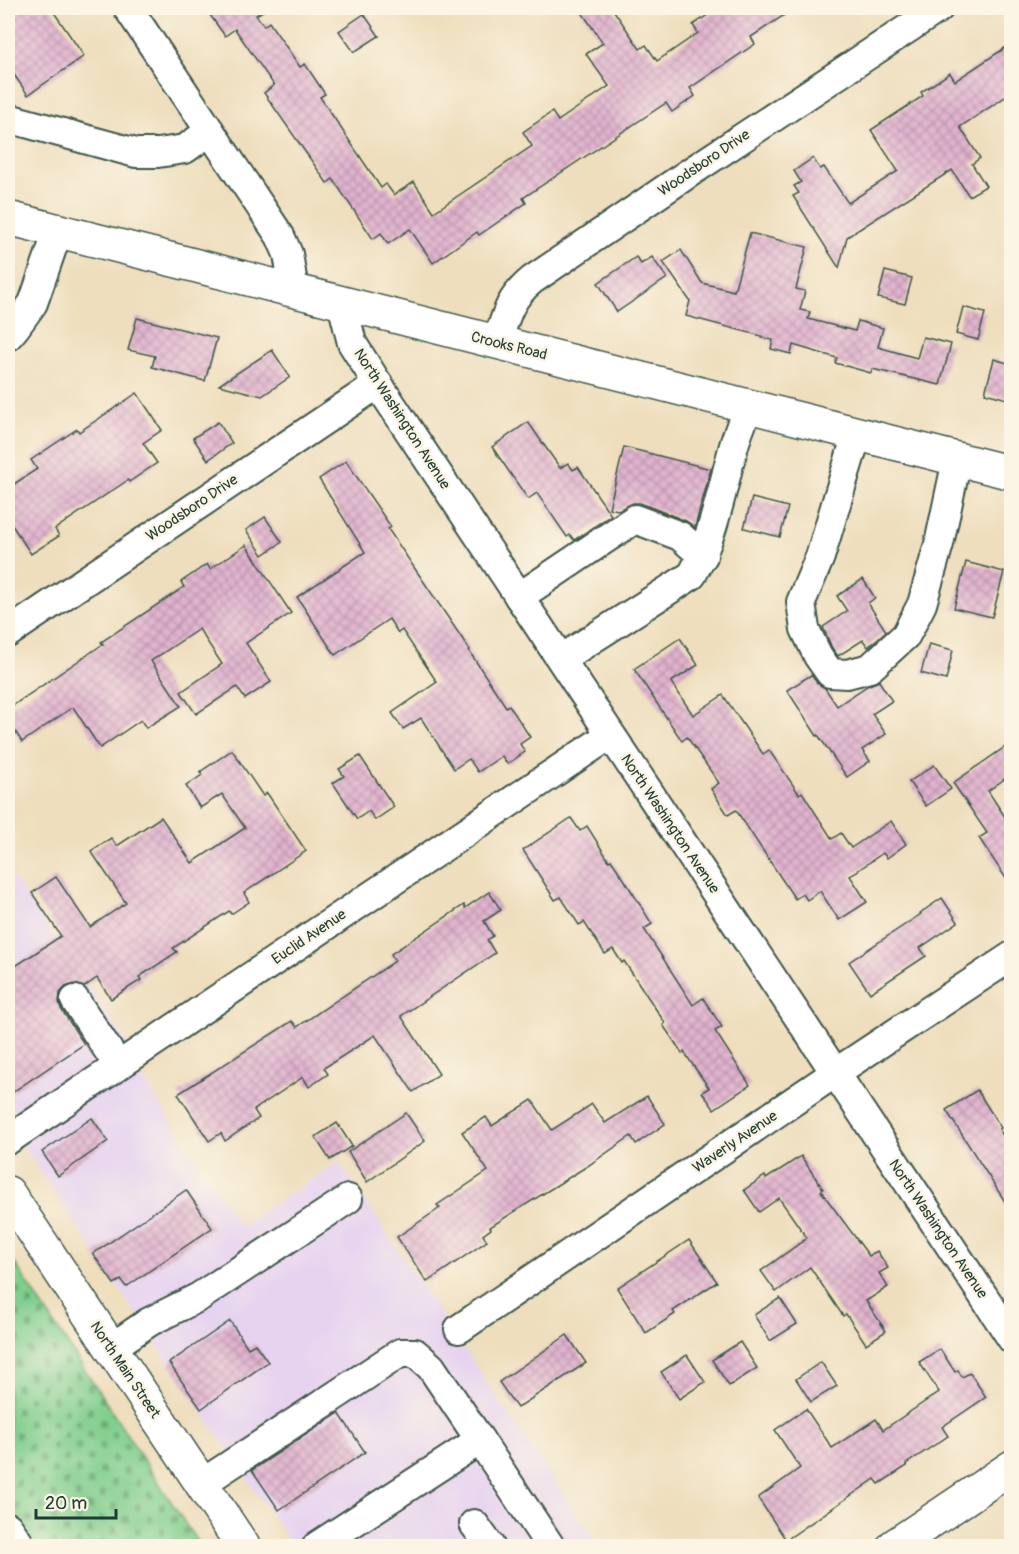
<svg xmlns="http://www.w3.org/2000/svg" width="1019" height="1554" font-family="Pangolin,sans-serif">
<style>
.built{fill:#e6d3f0}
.cemetery{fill:url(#cemetery-stones);stroke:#4f8660;stroke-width:1.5}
.building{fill:url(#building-cross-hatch)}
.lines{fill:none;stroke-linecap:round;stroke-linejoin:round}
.minor-casing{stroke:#3e5549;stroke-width:32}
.major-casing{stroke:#3e5549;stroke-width:36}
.path{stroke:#3e5549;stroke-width:4;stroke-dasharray:1.5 4.5;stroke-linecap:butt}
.minor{stroke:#fff;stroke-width:28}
.major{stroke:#fff;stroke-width:33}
.labels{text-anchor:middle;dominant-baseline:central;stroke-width:5;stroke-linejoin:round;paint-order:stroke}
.street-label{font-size:15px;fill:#1f3d34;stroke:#fcf5e5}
</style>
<defs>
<pattern id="cemetery-stones" width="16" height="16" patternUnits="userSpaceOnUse" patternTransform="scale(1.5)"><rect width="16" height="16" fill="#7fce8d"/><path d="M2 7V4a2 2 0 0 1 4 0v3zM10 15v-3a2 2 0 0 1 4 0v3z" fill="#67a874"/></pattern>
<pattern id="building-cross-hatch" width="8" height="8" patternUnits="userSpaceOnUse" patternTransform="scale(1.5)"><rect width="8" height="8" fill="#e1b3cf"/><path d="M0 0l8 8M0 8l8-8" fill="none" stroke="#b693a9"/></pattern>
</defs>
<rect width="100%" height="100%" fill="#fcf5e5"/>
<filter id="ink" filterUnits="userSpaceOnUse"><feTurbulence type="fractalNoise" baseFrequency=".0167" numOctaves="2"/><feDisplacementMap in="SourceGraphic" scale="12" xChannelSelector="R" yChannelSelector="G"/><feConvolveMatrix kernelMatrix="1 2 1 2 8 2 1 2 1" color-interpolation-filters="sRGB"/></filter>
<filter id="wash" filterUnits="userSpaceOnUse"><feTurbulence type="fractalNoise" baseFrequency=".008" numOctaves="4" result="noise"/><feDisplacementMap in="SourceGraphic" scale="24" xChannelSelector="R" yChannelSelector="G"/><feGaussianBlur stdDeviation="1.35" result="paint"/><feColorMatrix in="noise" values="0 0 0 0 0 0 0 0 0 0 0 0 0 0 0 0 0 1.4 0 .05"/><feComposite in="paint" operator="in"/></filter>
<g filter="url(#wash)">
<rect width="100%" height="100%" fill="#eedebd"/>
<path class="built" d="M8 870 127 1042 138 1071 240 1226 339 1162 443 1318 598 1546H292L8 1123Z"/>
<path class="cemetery" d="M8 1253 200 1546H8Z"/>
<g id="blocks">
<g class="building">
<path d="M8 8H51L84 56 28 95 8 66Z"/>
<path d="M205 8H268L256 15 264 26 269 22 300 67 305 64 325 94 320 97 381 188 386 184 394 195 414 182 434 212 532 146 523 132 552 112 558 121 609 86 586 54 603 43 579 8H612L640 49 646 45 657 61 698 33 693 25 718 8H795L751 37 755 44 690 88 695 96 672 112 666 103 523 198 526 203 479 235 477 232 433 263 410 229 388 244 381 233 373 239 333 179 327 183 264 93 274 85 235 29 225 36Z"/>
<path d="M364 14 379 36 354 52 339 31Z"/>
<path d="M1011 44V93L960 127 980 158 972 164 986 186 969 196 952 170 847 237 839 268 793 196 799 193 794 186 801 182 794 171 813 158 820 169 824 167 848 203 898 171 871 130 923 96 921 92 950 73 955 81Z"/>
<path d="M750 233 807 247 796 289 805 291 800 310 810 312 808 319 855 331 858 321 883 328 878 347 917 358 923 337 951 344 940 385 872 369 871 373 835 363 837 358 793 345 791 354 771 349 773 340 762 338V336L686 316 690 301 663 262 681 250 702 283 734 291Z"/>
<path d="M636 257 641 264 652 257 667 278 617 312 598 283Z"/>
<path d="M885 271 912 278 905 304 878 298Z"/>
<path d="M963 307 985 313 978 340 956 334Z"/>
<path d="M137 318 217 338 205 381 152 367 155 356 128 350Z"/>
<path d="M272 350 290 377 262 396 219 385Z"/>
<path d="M994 359 1011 364V400L985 393Z"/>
<path d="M137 393 162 430 143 443 157 463 129 482 128 480 55 529 59 536 31 554 8 519V488L37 469 31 460 77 429 79 432Z"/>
<path d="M218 422 232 443 208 460 193 438Z"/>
<path d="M528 422 560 468 568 463 573 470 578 467 611 515 574 540 570 535 567 537 537 493 528 499 492 447Z"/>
<path d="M624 447 711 469 695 527 686 521 640 503H633L618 510 609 508Z"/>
<path d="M346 461 391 527 388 529 470 650 469 651 506 707 509 705 530 737 520 744 525 752 507 764 502 756 478 772 469 759 454 769 421 718 403 729 392 713 437 682 402 630 398 633 389 619 335 655 297 597 365 552 319 479Z"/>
<path d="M752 498 788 507 780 537 744 528Z"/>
<path d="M265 517 282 542 263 555 246 530Z"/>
<path d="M246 545 291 613 246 643 271 682 245 699 237 687 196 714 181 692 222 664 199 629 151 661 181 706 146 728 141 720 100 748 73 707 22 742 8 720V709L103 644 101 642 184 587 181 582 207 564 210 569Z"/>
<path d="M966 562 1004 572 992 617 954 608Z"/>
<path d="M863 579 875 598 868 603 886 631 868 647 863 640 838 656 832 648 823 627 847 611 837 596Z"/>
<path d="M680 638 698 665 671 682 693 715 723 695 763 754 769 750 799 794 802 792 832 839 841 833 851 848 891 821 906 844 887 858 883 853 850 876 867 902 839 920 820 891 807 900 803 894 795 899 736 810 728 815 711 789 719 783 687 737 682 741 634 669Z"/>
<path d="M929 644 953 650 946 680 921 673Z"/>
<path d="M811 675 817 683 825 688 837 706 867 686 879 681 892 701 872 714 886 734 862 750 870 761 847 777 818 735 817 736 787 690Z"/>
<path d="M1011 743V774L988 791 1011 826V886L979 838 987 833 953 783Z"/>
<path d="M232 750 263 796 267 793 306 851 244 893 249 902 231 914 229 911 173 948 177 952 139 977 141 980 111 999 97 978 84 987 75 984 65 987 60 993 59 1002 61 1009 84 1044 8 1095V971L61 936 32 893 56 877 90 927 126 903 91 851 111 838 117 846 161 817 192 863 245 828 222 794 200 808 186 786 202 775 200 772Z"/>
<path d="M360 756 394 807 375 820 369 811 357 819 333 783 344 776 339 769Z"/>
<path d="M934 765 951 789 926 806 909 782Z"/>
<path d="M571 818 580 831 587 826 609 861 611 860 624 879 652 924 644 929 693 1005 703 998 722 1027 715 1031 750 1085 714 1109 702 1092 709 1088 684 1052 682 1053 663 1025 665 1023 624 961 622 963 613 949 605 954 584 922 579 925 561 897 555 900 523 850Z"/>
<path d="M489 892 501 910 484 921 493 936 487 940 495 953 401 1016 439 1074 413 1092 375 1035 324 1068 328 1074 309 1087 303 1077 254 1110 259 1118 225 1141 221 1133 209 1141 178 1094 292 1021 297 1027 395 961 391 954 464 905 465 908Z"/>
<path d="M942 898 958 922 920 948 926 956 870 993 849 962 921 914 920 913Z"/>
<path d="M977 1090 1001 1128 999 1129 1011 1148V1211L946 1110Z"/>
<path d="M647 1096 665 1124 636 1144 631 1136 589 1165 490 1227 491 1229 483 1235 487 1241 427 1282 397 1237 440 1208 437 1205 488 1171 462 1132 486 1117 492 1126 532 1100 552 1130 592 1104 605 1123Z"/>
<path d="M406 1113 425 1141 367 1182 348 1152Z"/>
<path d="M92 1118 108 1141 58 1176 42 1152Z"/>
<path d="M337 1123 352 1146 330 1160 315 1137Z"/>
<path d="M801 1156 823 1189 821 1191 869 1256 877 1251 888 1268 879 1273 888 1287 866 1301 886 1331 866 1344 846 1314 843 1316 810 1267 776 1292 761 1271 807 1238 779 1198 759 1212 744 1190 765 1176 766 1179Z"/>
<path d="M186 1190 212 1228 126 1287 121 1280 114 1284 93 1254Z"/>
<path d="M689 1240 717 1282 673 1311 675 1314 646 1333 617 1288Z"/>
<path d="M780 1298 797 1324 770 1341 754 1315Z"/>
<path d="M230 1321 248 1348 255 1344 268 1362 201 1409 169 1363Z"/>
<path d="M567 1335 586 1363 517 1408 499 1382Z"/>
<path d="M740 1342 757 1368 729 1386 712 1360Z"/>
<path d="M940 1349 955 1372 958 1370 962 1377 970 1373 986 1397 942 1427 948 1436 906 1464 907 1466 879 1484 875 1479 786 1540 758 1498 800 1468 775 1430 806 1409 832 1448 876 1419 883 1430 939 1392 919 1362Z"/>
<path d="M687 1355 705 1382 679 1399 661 1372Z"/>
<path d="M821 1362 837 1386 811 1402 796 1379Z"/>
<path d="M339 1413 365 1452 279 1510 252 1470Z"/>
</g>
</g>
</g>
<g filter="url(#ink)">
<use href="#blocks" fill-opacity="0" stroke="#3e5549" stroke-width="1.5"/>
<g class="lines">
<defs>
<g id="minor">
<path d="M128 8 280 236 288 254 294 290"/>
<path d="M8 118 136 153H158L185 149 210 131"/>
<path d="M342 303 352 343 378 384 1012 1339"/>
<path d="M8 336 15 328 33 303 58 231"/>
<path d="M497 343C506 315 509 299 532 280L689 173 939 8"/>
<path d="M857 434 820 557 801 602 805 629 818 656 830 673 847 674 870 668 906 635 922 604 939 544 957 460"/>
<path d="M519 597 635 519 680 536 703 556"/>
<path d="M8 633 378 384"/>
<path d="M561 659 692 575C715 534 722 486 735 442 739 430 744 418 748 406"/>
<path d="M75 1000 118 1065"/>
<path d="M8 1140 610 735"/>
<path d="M459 1329 835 1073 1012 956"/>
<path d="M111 1348 149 1322 199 1297 348 1199"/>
<path d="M201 1484 400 1353H415L431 1367 480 1440"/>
<path d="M474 1524 490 1546"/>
<path d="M8 1527 21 1546"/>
<path d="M317 1546 480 1440 550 1546"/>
</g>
<g id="major">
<path d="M8 218 1012 473"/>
<path d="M8 1193 243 1546"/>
<path d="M894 1546 1012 1467"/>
</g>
</defs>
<use href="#minor" class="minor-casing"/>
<use href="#major" class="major-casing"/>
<path class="path" d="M52 9 54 8"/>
<use href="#minor" class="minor"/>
<use href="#major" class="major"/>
</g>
</g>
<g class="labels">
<g class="street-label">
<text transform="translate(704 163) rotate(-34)">Woodsboro Drive</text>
<text transform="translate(509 346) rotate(14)">Crooks Road</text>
<text transform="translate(402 419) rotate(57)">North Washington Avenue</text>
<text transform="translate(192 508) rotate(-34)">Woodsboro Drive</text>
<text transform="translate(670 824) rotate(56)">North Washington Avenue</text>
<text transform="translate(309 937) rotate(-34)">Euclid Avenue</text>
<text transform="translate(735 1142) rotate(-34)">Waverly Avenue</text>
<text transform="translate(938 1229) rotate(56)">North Washington Avenue</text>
<text transform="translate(125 1370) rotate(56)">North Main Street</text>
</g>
</g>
<rect width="1019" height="1554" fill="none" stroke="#fcf5e5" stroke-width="30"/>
<path d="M36 1509v9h80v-9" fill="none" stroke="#1f3d34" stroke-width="3"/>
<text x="45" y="1509" font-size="18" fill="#1f3d34" stroke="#fcf5e5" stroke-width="4.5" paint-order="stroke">20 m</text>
</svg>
